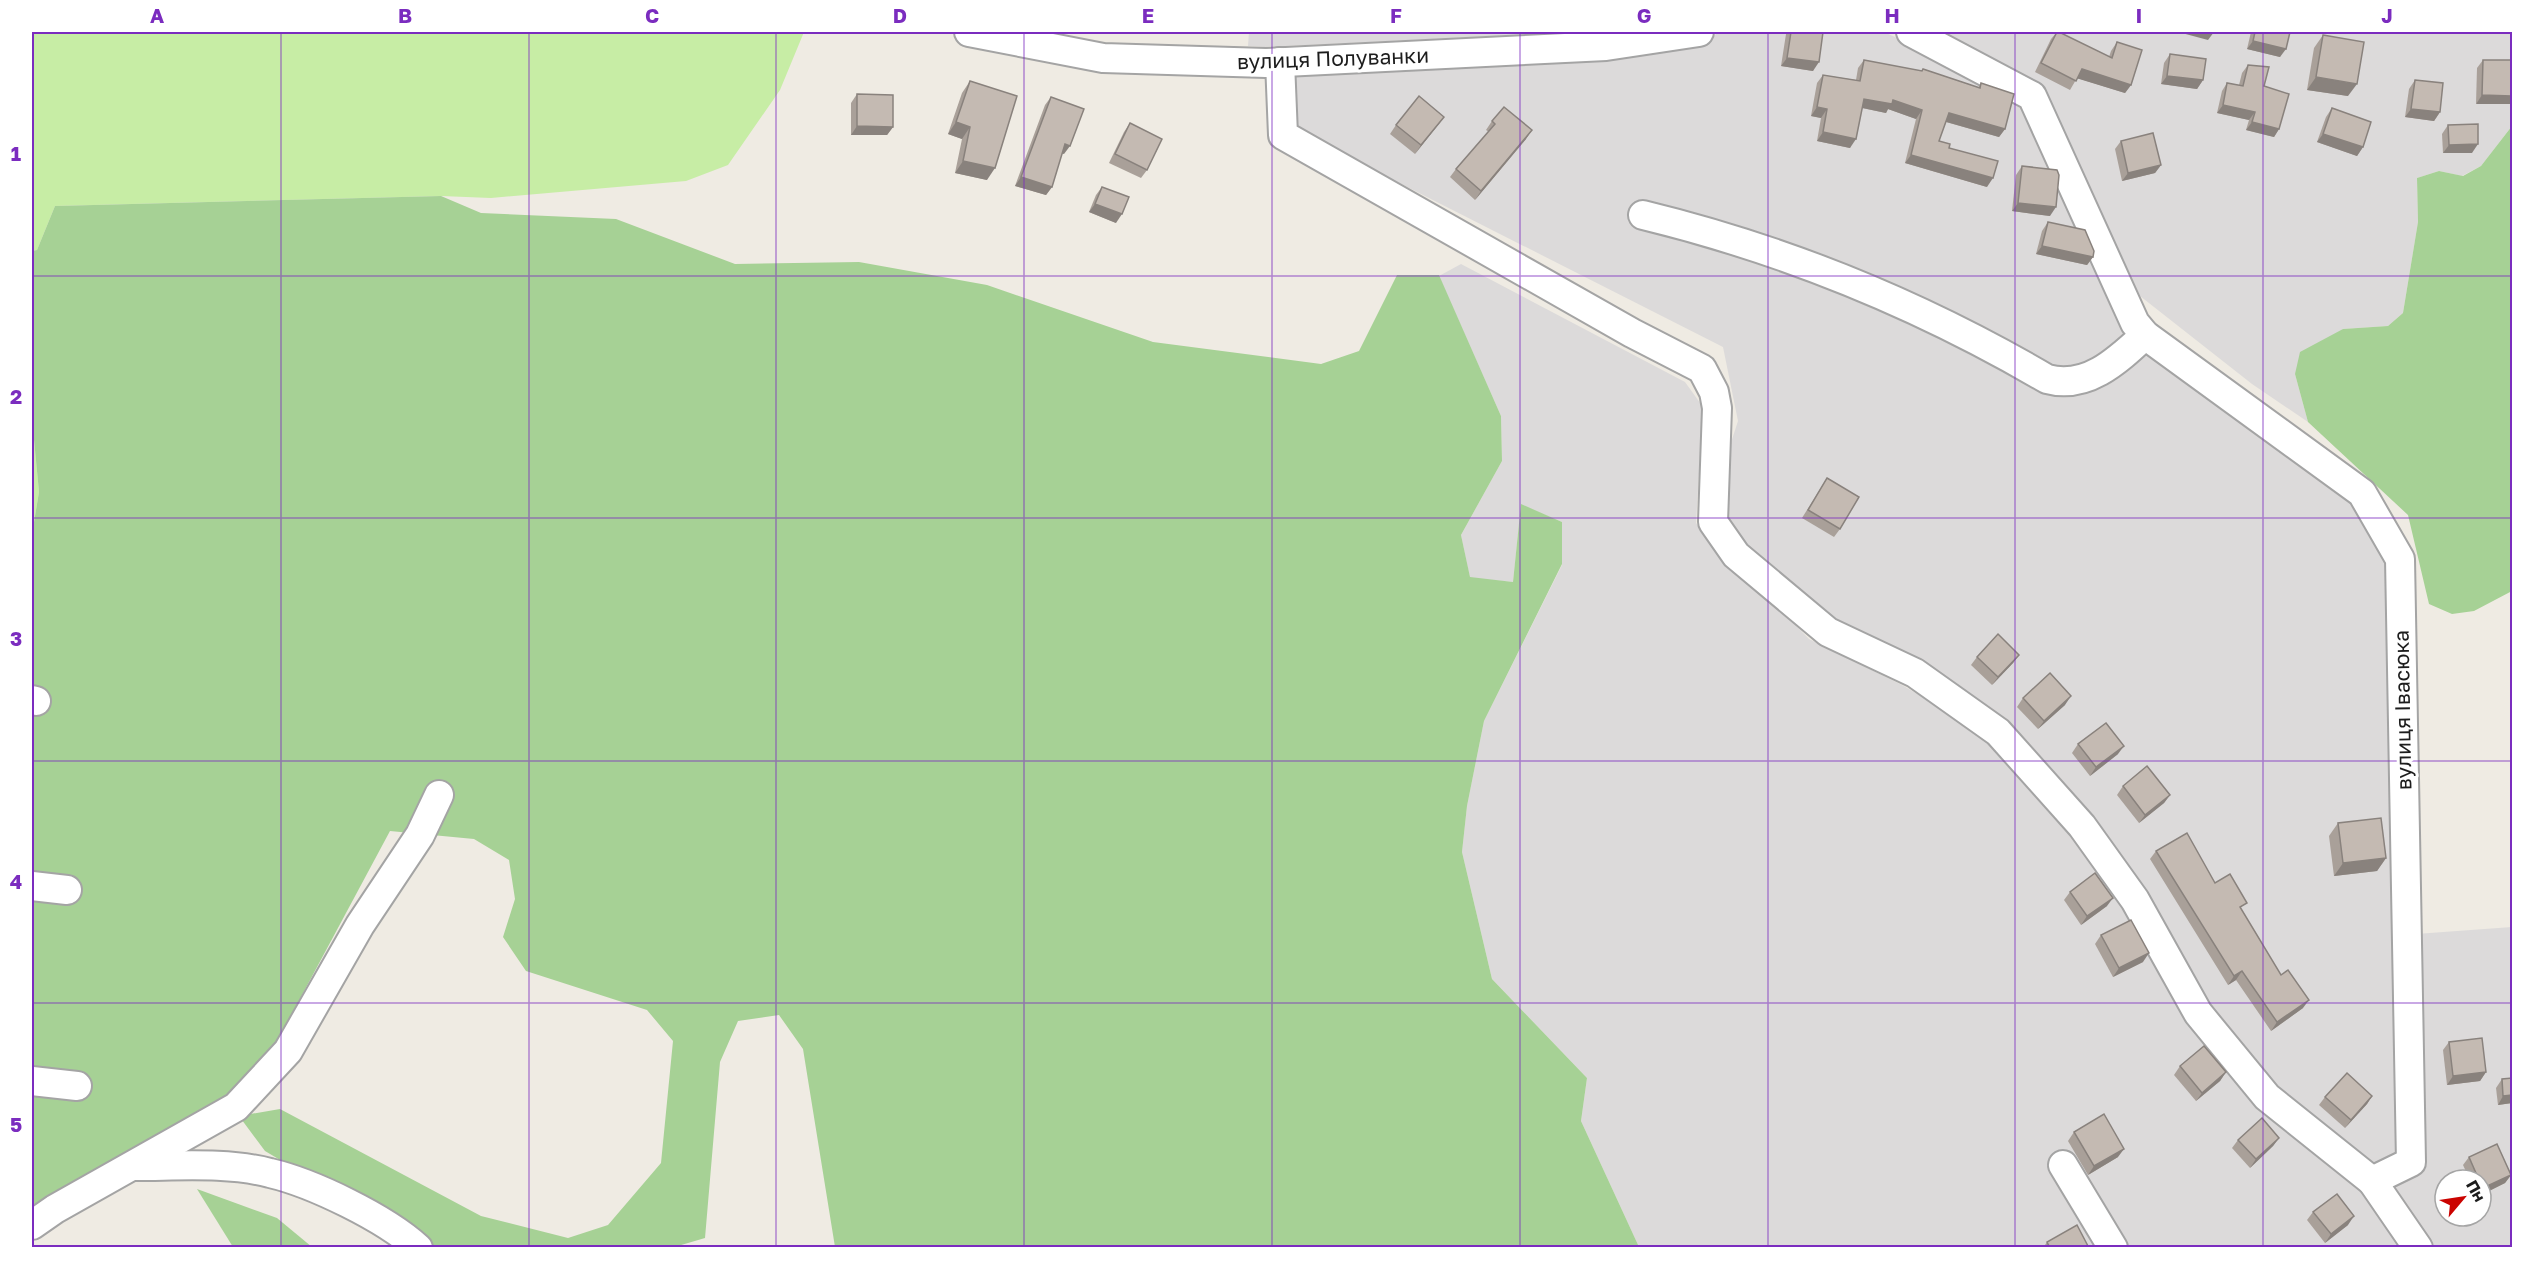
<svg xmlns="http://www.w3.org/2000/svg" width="2544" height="1279" font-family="'Golos Text',sans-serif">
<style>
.residential{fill:#dcdada;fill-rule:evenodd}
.grass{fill:#c7eda5}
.forest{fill:#a6d195}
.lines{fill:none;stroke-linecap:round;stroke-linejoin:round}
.minor-casing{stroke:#a4a4a4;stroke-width:32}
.minor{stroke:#fff;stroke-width:28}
.wall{fill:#a9a099}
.shaded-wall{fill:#89827d}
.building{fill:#c4bab2;stroke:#89827d;stroke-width:1.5}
.grid{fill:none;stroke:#7b2cbf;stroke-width:1.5;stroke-opacity:0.55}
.labels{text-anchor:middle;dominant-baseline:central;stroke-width:6;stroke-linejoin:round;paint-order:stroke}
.street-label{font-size:21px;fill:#1d1d1d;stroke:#fff}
.neatline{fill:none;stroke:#7b2cbf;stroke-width:2}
.grid-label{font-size:20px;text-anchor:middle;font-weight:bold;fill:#7b2cbf}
</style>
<rect width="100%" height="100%" fill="#efebe3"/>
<g class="residential">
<path d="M1249 32H1576L1264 47 1248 46Z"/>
<path d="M1719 32H1884L2019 94 2133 329 2355 497 2395 563 2404 1158 2373 1170 2269 1088 2003 725 1833 625 1744 549 1725 520 1724 464 1738 421 1723 347 1293 129 1289 71 1705 42Z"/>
<path d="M1929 32 2512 33V126L2481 166 2462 176 2439 171 2417 178 2418 222 2403 313 2388 326 2343 329 2295 374 2308 422 2252 384 2140 296 2046 103Z"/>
<path d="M1461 264 1685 382 1703 407 1696 523 1809 639 1902 685 1982 732 2079 835 2196 1027 2367 1187 2411 1247H1639L1581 1121 1587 1078 1492 979 1462 852 1467 806 1484 721 1562 565V522L1521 505 1513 582 1470 578 1461 535 1502 461 1501 416 1439 276Z"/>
<path d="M2512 927V1247H2430L2389 1185 2426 1160 2416 934ZM2445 1180H2481V1216H2445Z"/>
</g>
<g class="grass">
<path d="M32 32H804L780 90 728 165 686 181 491 198 441 196 55 206 37 250 32 251Z"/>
<path d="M32 419 39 492 32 534Z"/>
</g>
<g class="forest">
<path d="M2512 126V591L2474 611 2452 614 2429 604 2408 515 2308 422 2295 374 2300 352 2343 329 2388 326 2403 313 2418 222 2417 178 2439 171 2463 176 2481 166Z"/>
<path d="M441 196 481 213 616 219 735 264 859 262 987 285 1153 342 1321 364 1359 351 1397 275H1439L1501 416 1502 461 1461 535 1470 577 1513 582 1521 504 1562 522V564L1484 721 1467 806 1462 852 1492 979 1587 1078 1581 1121 1639 1247H835L803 1049 779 1015 738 1021 720 1062 705 1238 671 1248 427 1247 265 1151 239 1116 280 1109 481 1216 568 1238 608 1225 661 1163 673 1041 647 1010 526 971 503 937 515 899 509 860 474 839 390 831 251 1090 32 1215V534L39 492 32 419V251L37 250 55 206Z"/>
<path d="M197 1189 277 1218 312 1247H233Z"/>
</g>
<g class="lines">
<defs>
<g id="minor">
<path d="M969 32 1103 58 1266 63 1606 46 1699 32"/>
<path d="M1911 32 2032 96 2135 323 2145 335 2362 493 2400 559 2411 1162 2372 1181 2418 1248"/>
<path d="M1280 62 1283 135 1632 333 1702 369 1714 392 1717 408 1713 522 1736 555 1828 632 1915 673 1998 732 2082 826 2135 900 2198 1013 2267 1097 2372 1181"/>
<path d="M1643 215C1787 250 1919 304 2047 379 2087 390 2118 360 2145 335"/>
<path d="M32 700 36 701"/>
<path d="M32 886 67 890"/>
<path d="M32 1081 77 1086"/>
<path d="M2063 1165 2113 1248"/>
<path d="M136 1166C179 1166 228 1162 270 1173 313 1183 385 1218 418 1248"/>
<path d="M32 1225 55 1209 236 1107 288 1051 360 925 420 835 439 795"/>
</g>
</defs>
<use href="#minor" class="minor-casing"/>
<use href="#minor" class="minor"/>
</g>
<g class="wall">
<path d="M1787 32H1823L1813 71 1781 66 1786 34Z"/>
<path d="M2057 32 2109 57 2111 51 2117 42 2131 85 2125 93 2077 78 2070 90 2035 72 2051 39Z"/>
<path d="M2251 32H2290L2280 57 2247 49Z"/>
<path d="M2323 35 2348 96 2307 90 2314 48Z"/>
<path d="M2170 54 2203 80 2197 89 2161 84 2164 63Z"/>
<path d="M1864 60 1922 71 1923 69 1978 88 1981 83 2005 129 1999 137 1946 122 1939 141 1949 148 1987 187 1905 163 1916 119 1888 109 1886 113 1862 108 1850 148 1817 141 1821 118 1811 116 1817 83 1823 75 1856 80 1858 68Z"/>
<path d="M2483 60H2512L2476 104 2477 68Z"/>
<path d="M2248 65 2264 86 2279 129 2274 137 2246 130 2249 120 2217 113 2222 91 2227 83 2239 85 2242 73Z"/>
<path d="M2415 80 2440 112 2434 121 2405 117 2409 89Z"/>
<path d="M970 81 987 180 955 173 962 139 948 134 962 93Z"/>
<path d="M857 94 893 127 887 135H851V103Z"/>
<path d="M1051 97 1064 154 1062 153 1052 187 1046 195 1015 186 1045 105Z"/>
<path d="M2332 108 2363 147 2357 156 2317 142 2326 117Z"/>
<path d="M1444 117 1415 154 1390 134 1396 125Z"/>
<path d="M1492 121 1526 139 1475 200 1450 177 1456 169 1489 132 1486 130Z"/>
<path d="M1130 123 1147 170 1141 178 1109 163 1124 132Z"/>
<path d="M2448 125 2472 153H2443L2442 134Z"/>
<path d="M2121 141 2161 165 2155 173 2122 181 2115 149Z"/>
<path d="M2022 166 2050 216 2012 211 2016 175Z"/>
<path d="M1102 187 1116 223 1089 212 1096 195Z"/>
<path d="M2048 222 2093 257 2087 265 2036 254 2042 231Z"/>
<path d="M1827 478 1840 529 1834 537 1802 518Z"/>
<path d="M2019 655 2013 663 1992 685 1971 665 1977 657Z"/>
<path d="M2023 698 2065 705 2038 729 2017 707Z"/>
<path d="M2078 744 2118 754 2090 776 2072 753Z"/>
<path d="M2123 786 2170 795 2164 803 2139 823 2117 795Z"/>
<path d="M2338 823 2386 858 2377 871 2334 876 2329 836Z"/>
<path d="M2156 851 2215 883 2242 911 2281 975 2303 1008 2271 1031 2236 980 2228 985 2150 859Z"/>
<path d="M2070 892 2107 906 2081 925 2064 900Z"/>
<path d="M2101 935 2143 962 2113 977 2095 944Z"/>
<path d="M2449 1042 2486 1072 2480 1081 2447 1085 2443 1050Z"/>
<path d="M2180 1066 2226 1072 2220 1081 2196 1101 2174 1075Z"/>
<path d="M2502 1079 2512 1103 2498 1105 2496 1088Z"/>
<path d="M2372 1096 2367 1104 2345 1128 2319 1105 2325 1097Z"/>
<path d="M2074 1132 2118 1157 2088 1175 2068 1141Z"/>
<path d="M2279 1138 2273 1146 2250 1168 2232 1148 2238 1140Z"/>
<path d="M2469 1157 2511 1175 2505 1183 2481 1195V1180H2470L2463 1165Z"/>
<path d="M2313 1212 2348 1225 2325 1243 2307 1220Z"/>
<path d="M2047 1242 2089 1248H2043Z"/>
</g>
<g class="shaded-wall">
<path d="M2178 32H2214L2208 40Z"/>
<path d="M2253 41 2286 49 2280 57 2247 49Z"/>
<path d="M1787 58 1819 62 1813 71 1781 66Z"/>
<path d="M2082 69 2131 85 2125 93 2076 78Z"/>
<path d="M2167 76 2203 80 2197 89 2161 84Z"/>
<path d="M2316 77 2357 84 2348 96 2307 90Z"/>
<path d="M2482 95 2512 96V104H2476Z"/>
<path d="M1864 99 1893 100 1922 110 1916 119 1888 109 1886 113 1858 107Z"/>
<path d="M2223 105 2255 112 2249 120 2217 113Z"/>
<path d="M1817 107 1827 109 1821 118 1811 116Z"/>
<path d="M2411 109 2440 112 2434 121 2405 117Z"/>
<path d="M1949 113 2005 129 1999 137 1943 121Z"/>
<path d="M1444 117 1438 125 1415 154 1421 145Z"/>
<path d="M956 122 970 127 962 139 948 134Z"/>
<path d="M2252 122 2279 129 2274 137 2246 130Z"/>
<path d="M857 126 893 127 887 135H851Z"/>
<path d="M1532 130 1526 139 1475 200 1481 191Z"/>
<path d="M1823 132 1856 139 1850 148 1817 141Z"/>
<path d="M2323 134 2363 147 2357 156 2317 142Z"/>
<path d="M1065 144 1070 146 1064 154 1059 152Z"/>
<path d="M2478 144 2472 153H2443L2449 145Z"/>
<path d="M1911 155 1993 178 1987 187 1905 163Z"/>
<path d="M963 161 995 168 987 180 955 173Z"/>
<path d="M2161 165 2155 173 2122 181 2128 173Z"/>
<path d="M1021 177 1052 187 1046 195 1015 186Z"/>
<path d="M2018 203 2056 207 2050 216 2012 211Z"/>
<path d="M1095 204 1122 214 1116 223 1089 212Z"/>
<path d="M2042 246 2093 257 2087 265 2036 254Z"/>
<path d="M2019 655 2013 663 1992 685 1998 677Z"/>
<path d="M2071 696 2065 705 2038 729 2044 721Z"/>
<path d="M2124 746 2118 754 2090 776 2096 767Z"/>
<path d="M2170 795 2164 803 2139 823 2145 815Z"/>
<path d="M2386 858 2377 871 2334 876 2343 863Z"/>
<path d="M2113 898 2107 906 2081 925 2087 916Z"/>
<path d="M2149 953 2143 962 2113 977 2119 968Z"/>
<path d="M2242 971 2236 980 2228 985 2234 976Z"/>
<path d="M2309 1000 2303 1008 2271 1031 2277 1022Z"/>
<path d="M2226 1072 2220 1081 2196 1101 2202 1093Z"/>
<path d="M2486 1072 2480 1081 2447 1085 2453 1076Z"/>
<path d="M2512 1095V1103L2498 1105 2503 1096Z"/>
<path d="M2372 1096 2367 1104 2345 1128 2351 1120Z"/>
<path d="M2279 1138 2273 1146 2250 1168 2256 1159Z"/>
<path d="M2124 1149 2118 1157 2088 1175 2094 1166Z"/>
<path d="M2511 1175 2505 1183 2481 1195V1191L2483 1188Z"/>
<path d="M2354 1216 2348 1225 2325 1243 2331 1234Z"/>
</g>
<g class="building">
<path d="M1791 32H1823L1819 62 1787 58Z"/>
<path d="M2057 32H2059L2112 58 2117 42 2142 50 2131 85 2082 69 2076 81 2041 63Z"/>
<path d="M2255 32H2290L2286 49 2253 41Z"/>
<path d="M2323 35 2364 42 2357 84 2316 77Z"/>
<path d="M2170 54 2206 59 2203 80 2167 76Z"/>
<path d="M1864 60 1922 71 1923 69 1980 88 1981 83 2014 94 2005 129 1949 113 1939 141 1950 144 1949 148 1998 161 1993 178 1911 155 1922 110 1893 100 1892 104 1864 99 1856 139 1823 132 1827 109 1817 107 1823 75 1860 81Z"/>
<path d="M2483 60H2512V96L2482 95Z"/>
<path d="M2248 65 2269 67 2264 86 2289 94 2279 129 2252 122 2255 112 2223 105 2227 83 2243 86Z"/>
<path d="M2415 80 2443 83 2440 112 2411 109Z"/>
<path d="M970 81 1017 96 995 168 963 161 970 127 956 122Z"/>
<path d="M857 94 893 95V127L857 126Z"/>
<path d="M1419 96 1444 117 1421 145 1396 125Z"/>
<path d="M1051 97 1084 109 1070 146 1065 144 1052 187 1021 177Z"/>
<path d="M1504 107 1532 130 1481 191 1456 169 1495 124 1492 121Z"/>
<path d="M2332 108 2371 122 2363 147 2323 134Z"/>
<path d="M1130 123 1162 139 1147 170 1115 154Z"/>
<path d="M2478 124V144L2449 145 2448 125Z"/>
<path d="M2153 133 2161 165 2128 173 2121 141Z"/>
<path d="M2022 166 2057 170 2059 175 2056 207 2018 203Z"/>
<path d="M1102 187 1129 197 1122 214 1095 204Z"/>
<path d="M2048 222 2085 230 2094 251 2093 257 2042 246Z"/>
<path d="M1827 478 1859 497 1840 529 1808 510Z"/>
<path d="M1998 634 2019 655 1998 677 1977 657Z"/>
<path d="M2050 673 2071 696 2044 721 2023 698Z"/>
<path d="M2106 723 2124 746 2096 767 2078 744Z"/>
<path d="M2147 766 2170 795 2145 815 2123 786Z"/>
<path d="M2381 818 2386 858 2343 863 2338 823Z"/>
<path d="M2187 833 2215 883 2230 874 2247 903 2240 907 2281 975 2288 970 2309 1000 2277 1022 2242 971 2234 976 2156 851Z"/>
<path d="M2095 873 2113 898 2087 916 2070 892Z"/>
<path d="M2131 920 2149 953 2119 968 2101 935Z"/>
<path d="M2482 1038 2486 1072 2453 1076 2449 1042Z"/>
<path d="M2204 1046 2226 1072 2202 1093 2180 1066Z"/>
<path d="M2347 1073 2372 1096 2351 1120 2325 1097Z"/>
<path d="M2512 1078V1095L2503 1096 2502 1079Z"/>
<path d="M2104 1114 2124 1149 2094 1166 2074 1132Z"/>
<path d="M2262 1118 2279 1138 2256 1159 2238 1140Z"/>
<path d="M2497 1144 2511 1175 2483 1188 2481 1183V1180H2479L2469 1157Z"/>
<path d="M2337 1194 2354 1216 2331 1234 2313 1212Z"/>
<path d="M2077 1225 2089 1248H2050L2047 1242Z"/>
</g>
<path class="grid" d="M281 32V1248M529 32V1248M776 32V1248M1024 32V1248M1272 32V1248M1520 32V1248M1768 32V1248M2015 32V1248M2263 32V1248M32 276H2512M32 518H2512M32 761H2512M32 1003H2512"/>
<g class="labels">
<g class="street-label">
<text transform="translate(1333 58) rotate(-2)">вулиця Полуванки</text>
<text transform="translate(2402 710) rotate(-91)">вулиця Івасюка</text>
</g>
</g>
<rect width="2544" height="1279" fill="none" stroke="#ffffff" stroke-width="66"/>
<g transform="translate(2463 1198) rotate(61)"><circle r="28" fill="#ffffff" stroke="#a5a5a5" stroke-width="1.5"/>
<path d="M0-4.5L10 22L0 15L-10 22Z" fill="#cb0300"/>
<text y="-9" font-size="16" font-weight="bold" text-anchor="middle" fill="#1d1d1d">Пн</text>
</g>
<rect x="33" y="33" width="2478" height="1213" class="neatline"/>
<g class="grid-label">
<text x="157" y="23">A</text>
<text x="405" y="23">B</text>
<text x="652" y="23">C</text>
<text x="900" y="23">D</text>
<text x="1148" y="23">E</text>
<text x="1396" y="23">F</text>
<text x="1644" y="23">G</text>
<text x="1892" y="23">H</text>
<text x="2139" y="23">I</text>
<text x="2387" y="23">J</text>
<text x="16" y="161">1</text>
<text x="16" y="404">2</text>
<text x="16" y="646">3</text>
<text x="16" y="889">4</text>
<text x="16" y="1132">5</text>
</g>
</svg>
